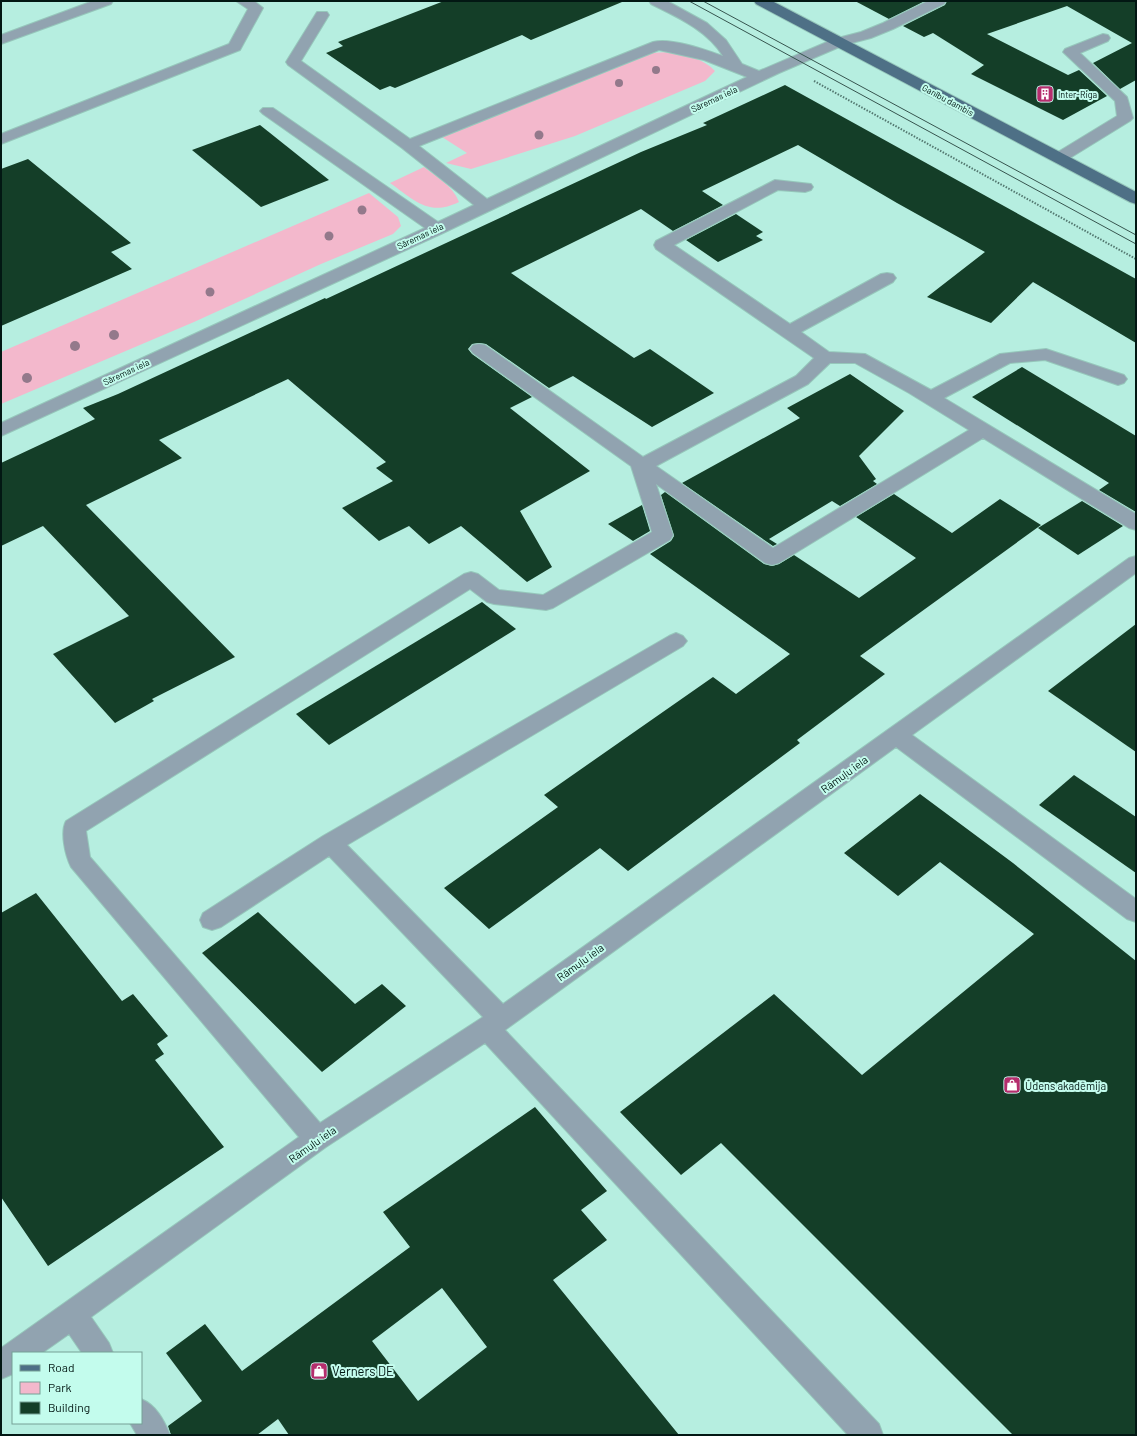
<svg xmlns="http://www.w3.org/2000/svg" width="1137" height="1436" font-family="Barlow,sans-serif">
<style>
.green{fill:#f3b8cc}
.building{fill:#143e28;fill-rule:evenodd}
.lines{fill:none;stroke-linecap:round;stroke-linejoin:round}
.minor-casing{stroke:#96c7bb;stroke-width:2}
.major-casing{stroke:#96c7bb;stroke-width:2}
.path{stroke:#537870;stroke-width:2;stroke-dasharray:1.5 1.5;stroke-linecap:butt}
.minor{fill:#91a3b0;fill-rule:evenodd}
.major{fill:#4e7086;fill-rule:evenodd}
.tram{stroke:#36554f;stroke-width:1}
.tree{fill:#93798b}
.labels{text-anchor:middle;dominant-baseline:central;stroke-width:4;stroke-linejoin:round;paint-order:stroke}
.far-poi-label{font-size:9px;fill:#021713;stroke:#c3fced;text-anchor:start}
.far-street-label{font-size:9px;fill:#021713;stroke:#c3fced}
.street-label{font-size:11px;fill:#021713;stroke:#c3fced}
.poi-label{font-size:11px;fill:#021713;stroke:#c3fced;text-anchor:start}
.near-poi-label{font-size:13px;fill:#021713;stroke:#c3fced;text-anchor:start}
</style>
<rect width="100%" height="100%" fill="#b6eee0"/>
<g class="green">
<path d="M671 52C687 55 704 59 715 71L705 81 575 136 471 169 446 163 467 153 442 137 648 53Z"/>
<path d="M424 167C437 177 453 186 459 202 429 217 414 200 390 183Z"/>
<path d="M369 193 398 217 401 226 393 234 321 264 194 322 1 404V352Z"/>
</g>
<g class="building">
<path d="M444 1H622V2L531 40 522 35 395 88 390 86 380 90 326 53 343 46 338 42Z"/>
<path d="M855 1H925L889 19Z"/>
<path d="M947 1H1136V80L1120 89 1093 63 1132 43 1067 6 987 34 1068 75 1079 70 1107 96 1063 120 971 74 984 65 933 33 924 37 903 26 945 5Z"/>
<path d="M785 85 1136 279V343L1033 282 991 323 927 297 985 252 897 203 798 145 702 191 723 205 673 231 641 209 511 273 634 358 650 349 714 393 652 427 573 376 549 388 486 344 479 343 472 344 468 349 472 354 532 397 510 408 590 471 520 511 552 567 527 582 461 526 429 544 409 526 379 541 342 508 393 481 376 468 386 462 288 379 159 440 182 458 86 505 235 657 152 699 154 701 115 723 53 654 129 616 43 526 1 546V463L95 419 83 408 118 394 325 298 326 299 641 152 707 125 703 123Z"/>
<path d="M260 125 329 180 261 207 192 150Z"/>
<path d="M28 159 131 243 111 252 132 269 1 326V169Z"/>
<path d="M736 214 763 232 756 236 763 240 718 262 686 240Z"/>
<path d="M1022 367 1136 436V512L1099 490 1109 483 972 397Z"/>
<path d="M850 374 904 411 859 456 876 479 873 481 877 484 840 506 832 501 769 539 777 544 773 546 682 483 800 418 787 408Z"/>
<path d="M665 492 764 564 772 566 779 564 794 555 859 598 916 558 856 517 894 494 952 533 1000 499 1041 525 860 656 885 674 797 740 800 743 628 871 600 848 489 929 444 888 558 807 544 795 713 677 736 694 790 654 650 554 671 541 674 536 661 495Z"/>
<path d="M1082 501 1123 526 1078 555 1038 528Z"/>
<path d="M642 505 650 531 633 541 608 524Z"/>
<path d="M482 602 516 629 329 745 296 714Z"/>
<path d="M1136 624V752L1048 691Z"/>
<path d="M1074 775 1136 817V873L1039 805Z"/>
<path d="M920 794 1013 863 1136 961V1435H1013L721 1143 681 1175 620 1112 774 994 862 1075 1034 934 940 862 898 896 844 853Z"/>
<path d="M36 893 122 1001 133 994 168 1036 157 1044 164 1054 155 1060 224 1147 48 1266 1 1197V913Z"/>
<path d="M258 912 355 1004 382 984 406 1006 322 1072 202 953Z"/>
<path d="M535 1107 607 1191 581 1210 607 1240 553 1280 679 1435H289L278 1419 257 1435H171L168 1426 202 1401 166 1353 205 1324 242 1371 410 1247 383 1212ZM442 1288 487 1347 418 1401 372 1341Z"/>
</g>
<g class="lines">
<defs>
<g id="minor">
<path d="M93 1H113L111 4 1 44V35Z"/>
<path d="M236 1H254L263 8 240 50 1 144V134L229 44 248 9Z"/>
<path d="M649 1H667L707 23 726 40 742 64 759 71 834 39 861 32 883 23 928 1H946L944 4 893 29 871 38 844 45 779 73 443 233 1 436V423L425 228 263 114 260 111 263 108H273L438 222 474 205 402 148 288 65 286 62 317 12H327L329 15 301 61 410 139 653 42C671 37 706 50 723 56 707 30 677 17 651 4ZM659 50 704 60 747 77 487 199 419 146Z"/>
<path d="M1103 34 1108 35 1110 38 1108 41 1080 53 1127 97 1133 118 1130 121 1065 161H1053L1051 158 1053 155 1117 116 1115 101 1063 52 1065 49Z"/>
<path d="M775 180 811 184 813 187 811 190 805 192 778 190 674 245 790 324 881 274 887 273 893 274 896 278 893 282 801 332 829 352 865 354 931 390 1000 354 1046 349 1124 375 1127 379 1124 383 1118 385 1045 360 1010 363 944 398 1136 514V530L1129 528 983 438 779 563 772 565 765 563 656 484 673 535 670 540 553 608 546 610 494 604 487 602 470 589 86 831 90 857 320 1123 483 1017 329 856 221 927 212 930 203 927 200 920 203 913 323 836 669 636 676 633 683 636 687 641 683 646 347 845 503 1004 1129 558 1136 556V573L912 735 1136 899V922L1127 919 896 747 505 1030 879 1424 883 1435H848L485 1043 326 1147 91 1317 109 1343 113 1353H82L69 1334 42 1353H13V1374L1 1379V1348L299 1137 71 867C65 855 60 832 66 821L464 574 471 572 478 574 499 590 543 595 652 532 631 466 473 353 470 349 473 345 479 344 485 345 643 457 796 376 814 358 656 249 654 245 656 241ZM830 363H855L909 393 969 430 773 548 656 466 808 384Z"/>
<path d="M141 1399C156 1405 164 1420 170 1435H137L130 1423H141Z"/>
</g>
<path id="major" d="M754 1H772L1136 192V204L1130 202 756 4Z"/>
</defs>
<use href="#minor" class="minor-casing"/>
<use href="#major" class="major-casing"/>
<path class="path" d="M814 81 1136 259"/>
<use href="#minor" class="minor"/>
<use href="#major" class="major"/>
<g class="tram">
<path d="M689 1 1136 244"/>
<path d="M703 1 1136 235"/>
</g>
</g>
<g class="tree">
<circle cx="656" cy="70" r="4"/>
<circle cx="619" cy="83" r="4"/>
<circle cx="539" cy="135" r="4.5"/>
<circle cx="362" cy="210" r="4.5"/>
<circle cx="329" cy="236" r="4.5"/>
<circle cx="210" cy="292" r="4.5"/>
<circle cx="114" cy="335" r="5"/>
<circle cx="75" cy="346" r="5"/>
<circle cx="27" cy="378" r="5"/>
</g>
<defs>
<symbol id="building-square" viewBox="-11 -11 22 22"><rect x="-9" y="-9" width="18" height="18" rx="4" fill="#b52d6d" stroke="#c3fced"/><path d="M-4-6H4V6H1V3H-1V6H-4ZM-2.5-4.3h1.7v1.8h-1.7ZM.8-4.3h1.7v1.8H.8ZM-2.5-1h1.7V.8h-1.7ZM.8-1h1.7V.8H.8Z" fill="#fff"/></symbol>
<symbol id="shop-square" viewBox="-11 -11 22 22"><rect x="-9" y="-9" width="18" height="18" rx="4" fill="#b52d6d" stroke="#c3fced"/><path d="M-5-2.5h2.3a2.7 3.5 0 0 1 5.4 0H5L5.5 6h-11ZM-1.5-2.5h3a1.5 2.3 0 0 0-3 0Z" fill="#fff"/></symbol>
</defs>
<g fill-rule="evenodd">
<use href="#building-square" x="1035" y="84" width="20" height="20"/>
<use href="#shop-square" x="1002" y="1075" width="20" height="20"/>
<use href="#shop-square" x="309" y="1361" width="20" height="20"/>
</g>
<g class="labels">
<g class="far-poi-label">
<text x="1058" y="94">Inter-Riga</text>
</g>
<g class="far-street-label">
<text transform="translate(714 99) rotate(-25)">Sāremas iela</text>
<text transform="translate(948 100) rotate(28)">Ganību dambis</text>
<text transform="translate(420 236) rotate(-25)">Sāremas iela</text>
<text transform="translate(126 372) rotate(-25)">Sāremas iela</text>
</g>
<g class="street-label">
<text transform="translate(844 774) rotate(-36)">Rāmuļu iela</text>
<text transform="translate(580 962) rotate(-36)">Rāmuļu iela</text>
<text transform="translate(312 1144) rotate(-35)">Rāmuļu iela</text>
</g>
<g class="poi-label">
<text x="1025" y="1085">Ūdens akadēmija</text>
</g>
<g class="near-poi-label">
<text x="332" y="1371">Verners DE</text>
</g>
</g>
<rect width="1137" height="1436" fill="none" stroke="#021713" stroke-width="4"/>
<rect x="12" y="1352" width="130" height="72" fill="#c3fced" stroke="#76a096"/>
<rect x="20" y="1365" width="20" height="6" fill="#4e7086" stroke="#76a096"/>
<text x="48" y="1372" font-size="12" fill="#021713">Road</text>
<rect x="20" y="1382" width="20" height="12" fill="#f3b8cc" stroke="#76a096"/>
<text x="48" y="1392" font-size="12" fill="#021713">Park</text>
<rect x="20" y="1402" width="20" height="12" fill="#143e28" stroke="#76a096"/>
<text x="48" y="1412" font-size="12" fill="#021713">Building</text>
</svg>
